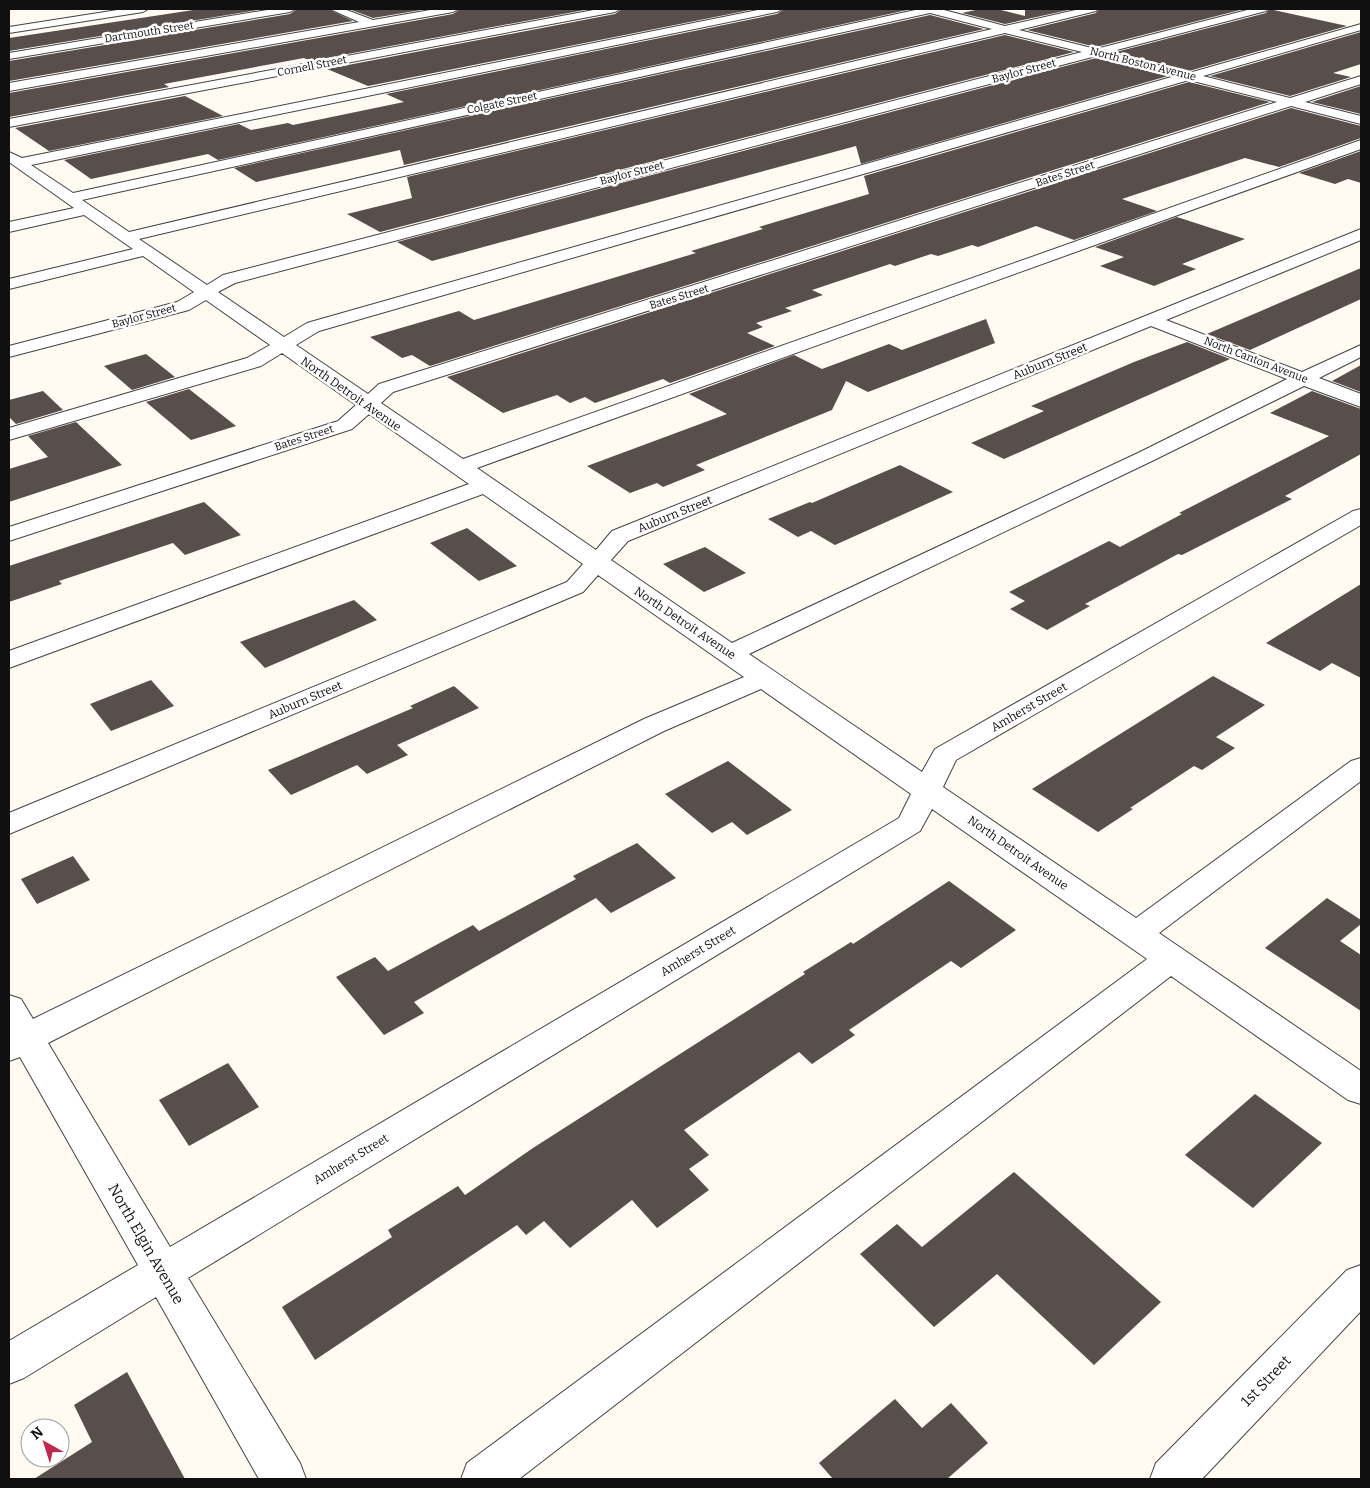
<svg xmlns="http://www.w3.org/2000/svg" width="1370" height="1488" font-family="Bitter,serif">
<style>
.building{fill:#584e4c}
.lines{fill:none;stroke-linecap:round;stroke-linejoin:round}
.minor-casing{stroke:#434343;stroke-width:2}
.minor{fill:#fff;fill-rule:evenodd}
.labels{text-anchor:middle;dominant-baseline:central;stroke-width:5;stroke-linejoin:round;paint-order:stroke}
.far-street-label{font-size:11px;fill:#101010;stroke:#fff}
.street-label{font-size:12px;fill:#101010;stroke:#fff}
.near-street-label{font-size:15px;fill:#101010;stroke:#fff}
</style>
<rect width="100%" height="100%" fill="#fffaf2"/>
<g class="building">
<path d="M200 9H263L9 51V38Z"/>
<path d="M297 9H328L353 21 9 81V61L290 14Z"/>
<path d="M349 9H427L373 18Z"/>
<path d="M460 9H590L310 61 304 58 164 84 169 87 9 117V93L453 14Z"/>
<path d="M622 9H755L368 86 327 69 615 14Z"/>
<path d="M784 9H912L218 160 208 154 91 179 64 160 239 124 251 130 288 123 293 125 404 102 386 94 777 14Z"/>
<path d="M980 9H997L1025 16V9H1073L1005 24 962 13Z"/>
<path d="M1099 9H1244L1096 47 1027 30 1096 13Z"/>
<path d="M1269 9 1347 26 1189 71 1116 52 1266 13Z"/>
<path d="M930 15 984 29 404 165 400 150 256 182 234 168Z"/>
<path d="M1361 32V64L1333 73 1351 77 1290 96 1210 76Z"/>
<path d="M1005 35 1074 52 380 232 347 214 412 198 407 177Z"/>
<path d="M1096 58 1168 76 861 164 856 146 432 261 397 242Z"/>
<path d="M1189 82 1270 102 430 366 412 355 402 358 370 337 459 311 474 320 696 253 691 251 763 229 759 227 869 194 864 176Z"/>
<path d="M1361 86V114L1312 102Z"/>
<path d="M185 96 223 116 49 151 15 128Z"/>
<path d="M1291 108 1361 126V138L1279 167 1245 158 1122 199 1157 211 1074 240 1036 226 978 247 972 245 938 256 931 254 895 266 890 264 812 290 823 295 785 308 792 311 756 323 763 327 747 333 775 346 670 383 663 379 595 403 585 397 570 403 557 395 503 413 447 377Z"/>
<path d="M1361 151V183L1348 179 1335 184 1299 173Z"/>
<path d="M1177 217 1245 239 1182 264 1196 269 1154 286 1100 266 1124 257 1095 247Z"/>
<path d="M1361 268V299L1250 350 1207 334Z"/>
<path d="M986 319 995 343 868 392 846 381 832 410 696 465 705 470 663 487 657 483 630 493 587 466 727 414 689 394 794 355 822 369 889 344 902 350Z"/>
<path d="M1187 342 1230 359 1004 459 971 443 1044 411 1031 406 1134 362Z"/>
<path d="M146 354 175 377 132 390 104 366Z"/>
<path d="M1361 365V392L1332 381Z"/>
<path d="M189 389 236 426 191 440 146 402Z"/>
<path d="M43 391 63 410 16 424 9 417V400Z"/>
<path d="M1312 391 1361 409V454L1285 496 1292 499 1182 555 1178 554 1085 604 1090 606 1047 630 1010 609 1025 601 1009 592 1109 541 1120 547 1182 514 1179 513 1329 436 1270 413Z"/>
<path d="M76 422 122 465 9 502V469L48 457 28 436Z"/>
<path d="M900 465 953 492 835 545 811 531 798 537 768 519 810 502 812 503Z"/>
<path d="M204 502 241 535 185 555 173 543 59 581 62 584 9 602V566Z"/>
<path d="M467 528 517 566 479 581 430 543Z"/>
<path d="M705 547 746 573 704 592 663 564Z"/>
<path d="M1361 584V678L1332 663 1320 671 1266 643Z"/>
<path d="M354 600 377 620 265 668 240 642Z"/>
<path d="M1213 676 1265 705 1216 737 1235 748 1202 770 1194 766 1130 808 1133 809 1098 832 1032 789Z"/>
<path d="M151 680 174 706 111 731 90 704Z"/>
<path d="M454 686 479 708 397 745 408 755 367 774 357 765 291 795 268 770 413 708 410 706Z"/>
<path d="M728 761 792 810 747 835 732 822 712 833 665 794Z"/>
<path d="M637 843 676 878 611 913 596 898 414 1002 424 1013 384 1035 336 977 375 957 388 971 473 925 479 931 576 879 573 876Z"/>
<path d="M73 856 90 880 37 904 21 879Z"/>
<path d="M949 881 1016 930 961 968 951 961 849 1030 855 1035 812 1064 799 1052 684 1130 709 1155 689 1169 709 1190 657 1228 632 1200 570 1248 544 1221 526 1235 517 1225 315 1360 282 1307 392 1237 388 1230 458 1186 465 1195 533 1148 805 974 803 972 851 942 853 944Z"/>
<path d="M1327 898 1361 920V924L1340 941 1361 955V1011L1265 948Z"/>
<path d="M228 1063 259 1107 189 1146 159 1100Z"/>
<path d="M1255 1094 1322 1143 1253 1208 1185 1155Z"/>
<path d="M1014 1172 1161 1302 1094 1365 997 1274 934 1327 860 1254 897 1224 922 1247Z"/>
<path d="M127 1372 185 1479H34L92 1442 74 1405Z"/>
<path d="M895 1399 922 1428 951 1403 988 1443 947 1479H833L819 1463Z"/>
</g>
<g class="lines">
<defs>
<g id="minor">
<path d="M124 9H148L143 12 9 33V27Z"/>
<path d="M273 9H295L290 12 9 59V53Z"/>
<path d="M330 9H344L373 20 436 9H458L453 12 9 91V83L359 22Z"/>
<path d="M599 9H620L615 12 9 127V119Z"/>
<path d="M763 9H782L777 12 31 165 73 193 920 9H940L1005 26 1080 9H1097L1096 11 1019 30 1096 49 1251 9H1267L1266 11 1109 52 1189 73 1361 24V30L1203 76 1290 98 1361 76V84L1305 102 1361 116V124L1291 106 393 392 381 403 463 459 1361 140V149L477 468 596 550 612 531 1361 229V240L1166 320 1302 372 1361 345V357L1319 378 1361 394V407L1304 386 1152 461 749 654 922 772 935 749 1353 511 1361 509V525L956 760 943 787 1136 918 1351 761 1361 758V781L1159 933 1361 1071V1104L1348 1100 1171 976 519 1479H461L467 1463 1147 959 932 809 920 831 188 1278 300 1463 306 1479H259L156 1297 24 1378 9 1384V1341L138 1265 20 1057 9 1061V995L21 999 33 1019 644 719 744 677 598 575 583 592 9 834V813L567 582 583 564 483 494 9 668V651L469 484 369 414 352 429 9 541V527L338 421 356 405 282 353 261 366 9 440V428L247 358 270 345 206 300 189 310 9 357V346L177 302 194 292 143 256 9 289V279L133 249 84 215 9 232V222L74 208 9 162V152L22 158ZM930 13 992 29 129 232 82 200ZM1005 33 1082 52 223 275 207 285 139 239ZM1096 56 1175 76 307 323 284 337 218 292 235 283ZM1189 80 1277 102 379 384 368 394 296 345 319 331ZM1151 326 1287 379 1138 453 732 643 611 560 628 541ZM761 689 911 794 899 818 170 1247 48 1043 664 731Z"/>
<path d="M1361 1265V1311L1202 1479H1150L1156 1463 1347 1270Z"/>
</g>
</defs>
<use href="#minor" class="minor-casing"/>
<use href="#minor" class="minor"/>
</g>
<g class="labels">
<g class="far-street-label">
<text transform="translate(149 32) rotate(-9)">Dartmouth Street</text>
<text transform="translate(1143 64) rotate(14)">North Boston Avenue</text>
<text transform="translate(312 66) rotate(-11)">Cornell Street</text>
<text transform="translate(1024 71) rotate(-15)">Baylor Street</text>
<text transform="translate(502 103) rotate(-12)">Colgate Street</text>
<text transform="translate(632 173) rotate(-15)">Baylor Street</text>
<text transform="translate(1065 174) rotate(-18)">Bates Street</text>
<text transform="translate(679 297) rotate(-17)">Bates Street</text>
<text transform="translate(144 316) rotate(-15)">Baylor Street</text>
<text transform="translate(1256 360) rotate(21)">North Canton Avenue</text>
<text transform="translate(304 438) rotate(-18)">Bates Street</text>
</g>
<g class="street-label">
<text transform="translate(1050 361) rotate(-22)">Auburn Street</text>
<text transform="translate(351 394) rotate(35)">North Detroit Avenue</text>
<text transform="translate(675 514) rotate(-22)">Auburn Street</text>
<text transform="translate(685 623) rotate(34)">North Detroit Avenue</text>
<text transform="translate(305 700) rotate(-23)">Auburn Street</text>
<text transform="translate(1029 707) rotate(-30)">Amherst Street</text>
<text transform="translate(1018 853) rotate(35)">North Detroit Avenue</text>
<text transform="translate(698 951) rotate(-31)">Amherst Street</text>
<text transform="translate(351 1159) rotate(-31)">Amherst Street</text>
</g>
<g class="near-street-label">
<text transform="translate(146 1244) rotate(60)">North Elgin Avenue</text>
<text transform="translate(1266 1381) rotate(-46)">1st Street</text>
</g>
</g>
<rect width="1370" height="1488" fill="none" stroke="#101010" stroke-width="20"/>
<g transform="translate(45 1443) rotate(321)"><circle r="24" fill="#ffffff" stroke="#9f9f9f"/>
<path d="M0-4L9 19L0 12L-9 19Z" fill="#bf2850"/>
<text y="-8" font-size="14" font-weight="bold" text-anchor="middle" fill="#101010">N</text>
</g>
</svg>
